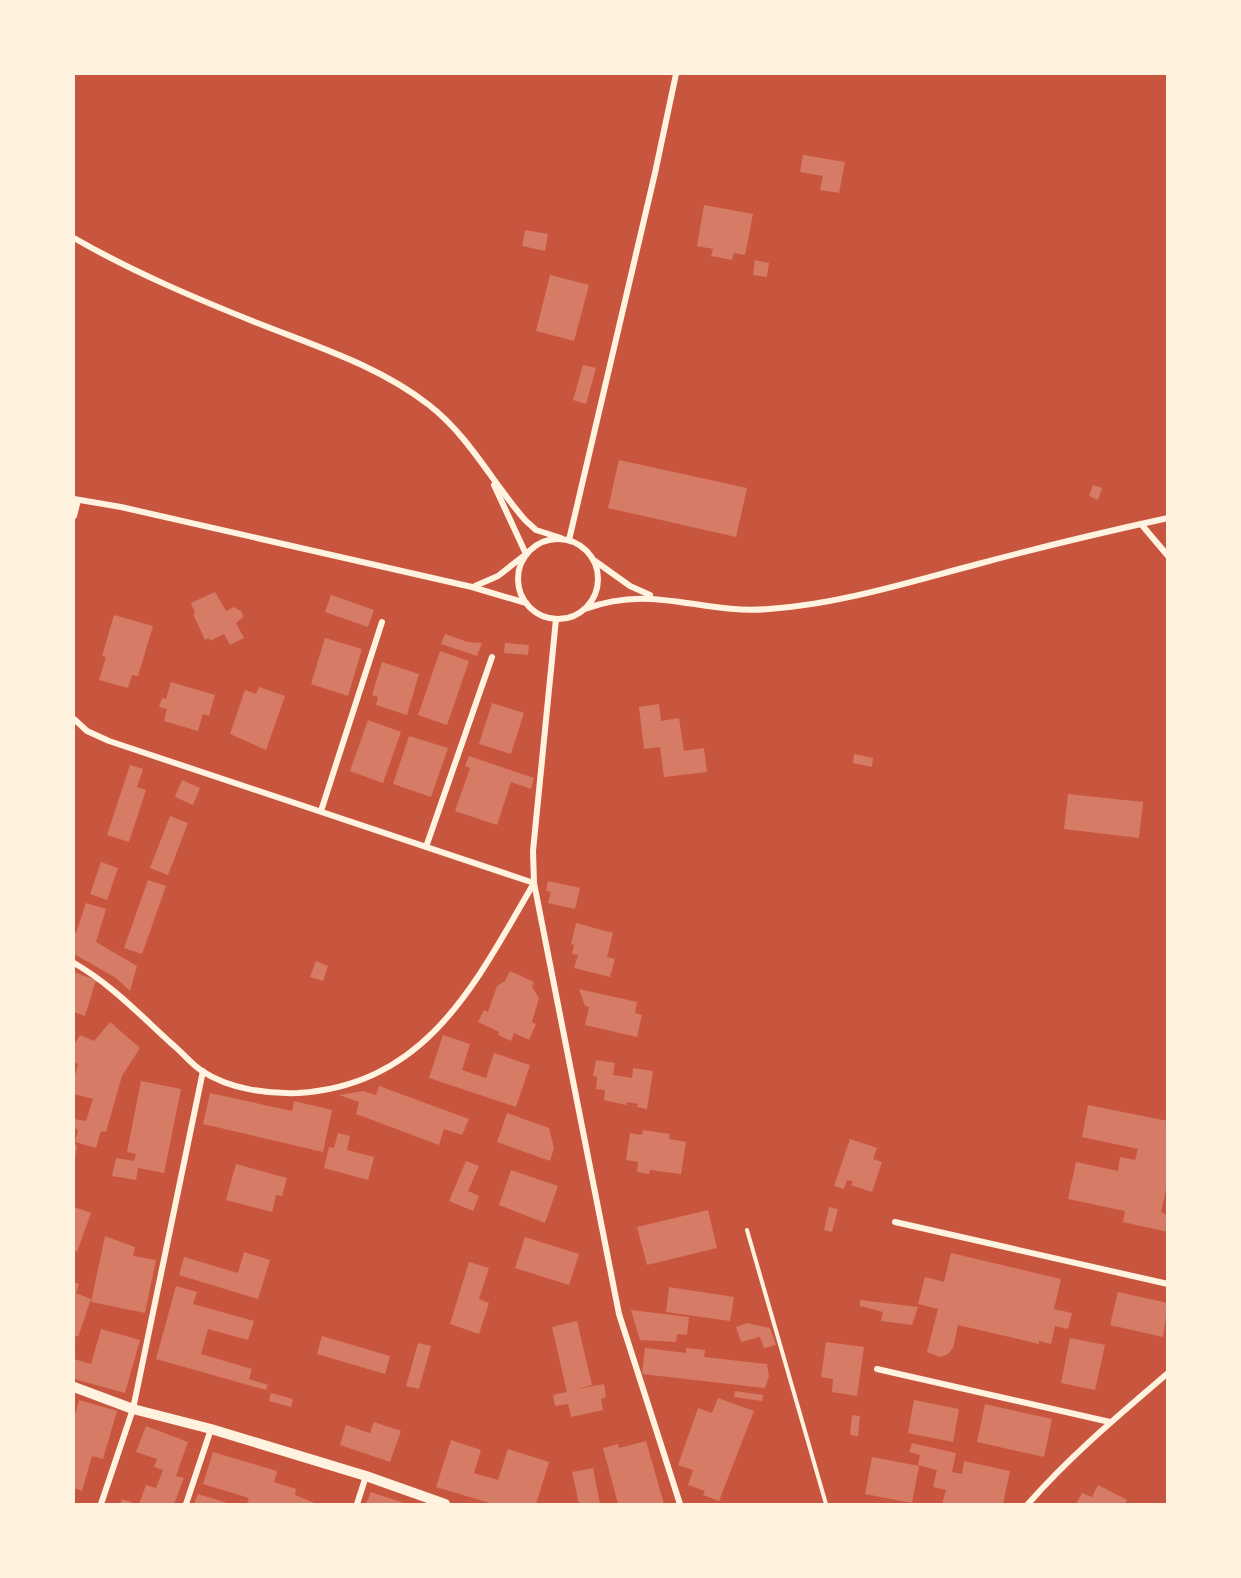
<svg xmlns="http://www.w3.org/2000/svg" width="1241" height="1578" font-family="Barlow,sans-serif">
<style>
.building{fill:#d67c66}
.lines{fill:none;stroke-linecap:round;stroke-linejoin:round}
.path{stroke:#fff3e0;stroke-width:4}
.minor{stroke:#fff3e0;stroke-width:6}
.tertiary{stroke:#fff3e0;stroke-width:10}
</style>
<rect width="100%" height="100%" fill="#c8553d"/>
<g class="building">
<path d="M803 155 845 162 839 193 820 190 823 176 800 172Z"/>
<path d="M704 205 753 214 745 255 734 253 732 260 711 256 713 249 697 246Z"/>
<path d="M525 230 548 234 545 251 522 246Z"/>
<path d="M755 260 769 263 767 277 753 275Z"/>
<path d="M550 275 589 285 574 341 536 331Z"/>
<path d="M583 365 596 368 586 404 573 400Z"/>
<path d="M619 460 747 488 736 537 608 508Z"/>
<path d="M1093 485 1102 488 1098 500 1089 496Z"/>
<path d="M215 592 226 611 234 607 242 612 243 617 236 623 244 638 230 645 224 634 210 641 209 638 205 640 193 614 195 613 191 603Z"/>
<path d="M331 595 374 610 368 627 325 612Z"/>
<path d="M114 615 153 626 138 676 132 675 128 688 99 680 106 657 102 656Z"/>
<path d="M445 634 468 642 482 643 477 656 441 644Z"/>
<path d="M325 638 362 649 348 696 311 684Z"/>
<path d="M505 643 529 645 528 655 504 653Z"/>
<path d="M440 651 469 661 447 725 418 715Z"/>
<path d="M382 662 419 674 407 715 376 705 378 697 372 695Z"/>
<path d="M171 682 215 695 209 716 203 714 198 731 164 721 167 709 159 707 162 698 166 699Z"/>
<path d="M259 687 285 696 266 750 230 734 245 690 256 694Z"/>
<path d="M492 703 524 713 511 754 479 744Z"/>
<path d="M659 704 661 721 679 718 684 751 704 748 707 772 664 777 660 747 644 749 639 707Z"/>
<path d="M368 720 401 732 383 783 350 771Z"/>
<path d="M409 736 448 748 431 797 393 784Z"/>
<path d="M854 754 873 758 872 767 853 763Z"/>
<path d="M469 756 534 778 531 789 511 782 497 825 455 811 470 768 465 766Z"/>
<path d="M130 765 143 769 137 787 146 790 129 842 107 835Z"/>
<path d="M182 780 200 788 193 805 175 797Z"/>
<path d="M1068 794 1143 802 1139 838 1064 829Z"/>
<path d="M170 816 188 823 168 875 150 868Z"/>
<path d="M101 862 118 868 107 900 90 894Z"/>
<path d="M148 880 166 886 142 954 124 948Z"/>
<path d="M548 881 580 888 575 909 548 903 551 892 546 891Z"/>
<path d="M86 903 106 909 96 942 137 966 130 991 116 978 74 954V931L76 933Z"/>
<path d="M576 923 613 933 607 957 615 959 610 977 574 968 578 955 572 954 574 945 571 944Z"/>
<path d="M316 961 328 966 323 981 310 977Z"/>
<path d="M510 971 534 982 532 987 539 998 532 1022 536 1024 529 1040 514 1033 511 1041 498 1035 499 1032 478 1022 484 1010 488 1012 497 986 505 981Z"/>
<path d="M74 972 96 980 85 1016 74 1012Z"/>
<path d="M579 989 637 1002 635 1013 642 1015 637 1037 585 1025 589 1007 585 1006Z"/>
<path d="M110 1022 140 1048 122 1076 106 1132 101 1131 96 1148 75 1142 78 1130 74 1128V1119L86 1121 93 1099 74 1094V1079L78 1064 74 1062V1045L80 1035 94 1041Z"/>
<path d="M443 1035 470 1044 462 1070 486 1078 494 1053 530 1065 516 1107 429 1078Z"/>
<path d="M596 1060 615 1063 613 1075 632 1078 633 1068 653 1071 647 1109 637 1107 638 1104 627 1102 626 1105 604 1100 605 1090 596 1089 597 1077 593 1076Z"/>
<path d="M141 1081 181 1089 164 1173 138 1168 136 1180 112 1176 116 1158 134 1161 136 1154 127 1152Z"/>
<path d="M379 1086 469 1119 462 1135 444 1129 439 1145 356 1114 359 1102 339 1095 363 1091 376 1095Z"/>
<path d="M210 1093 292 1111 294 1101 332 1110 323 1152 203 1124Z"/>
<path d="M1088 1105 1168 1121V1181L1161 1212 1168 1216V1232L1123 1222 1125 1211 1068 1199 1076 1162 1118 1171 1120 1157 1135 1160 1138 1149 1082 1137Z"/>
<path d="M507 1113 549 1128 554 1148 550 1161 497 1142Z"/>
<path d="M643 1130 670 1134 669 1139 686 1142 681 1174 650 1170 649 1174 637 1172 638 1162 626 1160 630 1133 642 1135Z"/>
<path d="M338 1133 350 1136 347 1150 374 1157 368 1180 324 1168 329 1147 334 1148Z"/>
<path d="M850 1139 877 1148 873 1159 882 1162 872 1192 851 1185 853 1181 847 1180 844 1189 834 1186Z"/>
<path d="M74 1144 77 1145 75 1159H74Z"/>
<path d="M466 1161 479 1166 468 1191 479 1196 473 1211 449 1201Z"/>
<path d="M236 1164 287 1178 282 1196 276 1195 272 1212 226 1200Z"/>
<path d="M511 1170 558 1186 545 1223 499 1205Z"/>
<path d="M74 1207 91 1213 77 1252 74 1250Z"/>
<path d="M829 1207 838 1209 832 1232 824 1230Z"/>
<path d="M708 1210 717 1248 647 1265 637 1227Z"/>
<path d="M105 1236 135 1247 133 1256 156 1260 145 1313 91 1302Z"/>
<path d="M525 1237 579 1254 569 1285 515 1268Z"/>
<path d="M244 1252 270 1260 258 1299 179 1275 184 1257 238 1273Z"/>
<path d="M951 1253 1061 1279 1054 1309 1072 1313 1068 1329 1055 1326 1051 1344 1039 1341V1344L958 1325 953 1348 948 1354 940 1357 927 1352 938 1309 918 1304 925 1277 944 1282Z"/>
<path d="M469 1262 489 1268 479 1299 489 1303 479 1334 450 1324Z"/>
<path d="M74 1282 79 1284 76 1293 91 1299 78 1337 74 1335Z"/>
<path d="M176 1286 197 1292 193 1304 254 1321 248 1340 208 1329 201 1354 252 1369 249 1379 268 1385 266 1390 156 1359Z"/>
<path d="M669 1287 734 1297 730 1321 666 1312Z"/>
<path d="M1118 1292 1168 1303 1163 1337 1110 1325Z"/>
<path d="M860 1300 918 1307 912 1325 881 1321 883 1312 860 1306Z"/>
<path d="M631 1310 689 1317 687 1335 677 1334 676 1342 640 1340Z"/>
<path d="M577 1321 592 1385 574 1390 604 1384 606 1397 601 1399 603 1410 571 1417 568 1404 555 1406 553 1395 567 1392 552 1327Z"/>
<path d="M747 1323 770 1328 776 1345 764 1348 760 1337 741 1342 736 1327Z"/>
<path d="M101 1329 140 1340 125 1393 74 1379V1359L91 1364Z"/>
<path d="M322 1336 390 1356 385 1374 317 1354Z"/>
<path d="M1070 1338 1105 1345 1095 1390 1061 1383Z"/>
<path d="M826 1342 864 1347 857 1396 832 1392 833 1379 821 1377Z"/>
<path d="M418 1343 431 1346 419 1389 406 1386Z"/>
<path d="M645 1348 686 1353V1348L705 1350 704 1357 767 1364 769 1376 765 1388 642 1374Z"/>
<path d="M735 1391 763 1395 762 1401 734 1397Z"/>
<path d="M271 1393 293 1399 291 1407 269 1401Z"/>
<path d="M718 1398 754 1411 719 1501 703 1495 705 1491 688 1485 693 1470 678 1465 698 1408 712 1413Z"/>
<path d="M79 1400 117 1411 103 1459 92 1456 82 1491 74 1488V1419Z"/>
<path d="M914 1400 959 1409 953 1442 908 1433Z"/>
<path d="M985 1404 1052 1419 1044 1457 977 1442Z"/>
<path d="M852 1415 860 1416 858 1436 850 1435Z"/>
<path d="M374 1422 401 1431 390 1462 340 1445 346 1425 370 1433Z"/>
<path d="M146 1426 188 1442 176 1476 184 1478 174 1504H139L146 1485 156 1488 163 1470 154 1467 157 1459 136 1452Z"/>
<path d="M451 1440 481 1450 474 1473 498 1480 508 1449 549 1462 536 1504H493L436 1487Z"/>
<path d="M646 1441 664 1504H618L603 1448 618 1444 619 1448Z"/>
<path d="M912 1443 956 1453 952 1472 962 1474 964 1461 1010 1471 1003 1504H942L946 1490 933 1487 937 1470 918 1465 920 1455 909 1452Z"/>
<path d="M213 1452 277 1471 274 1482 296 1489 295 1495 317 1504H247L249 1498 203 1484Z"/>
<path d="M872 1457 919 1466 912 1503 865 1494Z"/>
<path d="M593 1468 600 1504H579L572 1472Z"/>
<path d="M1098 1485 1127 1500 1125 1504H1076L1082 1493 1092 1497Z"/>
<path d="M371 1492 407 1504H366Z"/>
<path d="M198 1494 231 1504H194Z"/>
<path d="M122 1499 136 1504H120Z"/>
</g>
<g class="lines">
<path class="path" d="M747 1230 826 1504"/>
<g class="minor">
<path d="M74 238C133 272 197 299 260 324 318 347 379 366 429 405 469 436 492 482 525 520L536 530 561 538"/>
<path d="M74 499 121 507 472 587 526 603"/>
<path d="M74 516 78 500"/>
<path d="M1141 524 1168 556"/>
<circle cx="558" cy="579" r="40"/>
<path d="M569 540 655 173 676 74"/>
<path d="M595 561 630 586 650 595"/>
<path d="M475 586 498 576 526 554 494 485"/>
<path d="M585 609C653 583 702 615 769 609 840 604 909 582 978 564 1041 547 1104 532 1168 518"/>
<path d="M556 619 533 851 534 883 619 1314 680 1504"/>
<path d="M74 719 87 731 109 741 534 883"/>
<path d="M321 811 382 622"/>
<path d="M426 847 492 657"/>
<path d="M74 963C111 984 140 1015 172 1044 182 1052 191 1064 202 1071 229 1089 267 1094 298 1093 428 1085 476 982 534 883"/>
<path d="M895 1222 1168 1284"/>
<path d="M877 1369 1110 1422"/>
<path d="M101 1504 133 1409 203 1071"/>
<path d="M186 1504 211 1429"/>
<path d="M357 1504 366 1476"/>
<path d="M1028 1504C1070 1456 1119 1415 1168 1373"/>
</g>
<path class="tertiary" d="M74 1387 133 1409 211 1429 366 1476 445 1504"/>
</g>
<rect width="1241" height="1578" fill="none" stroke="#fff3e0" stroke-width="150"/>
</svg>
